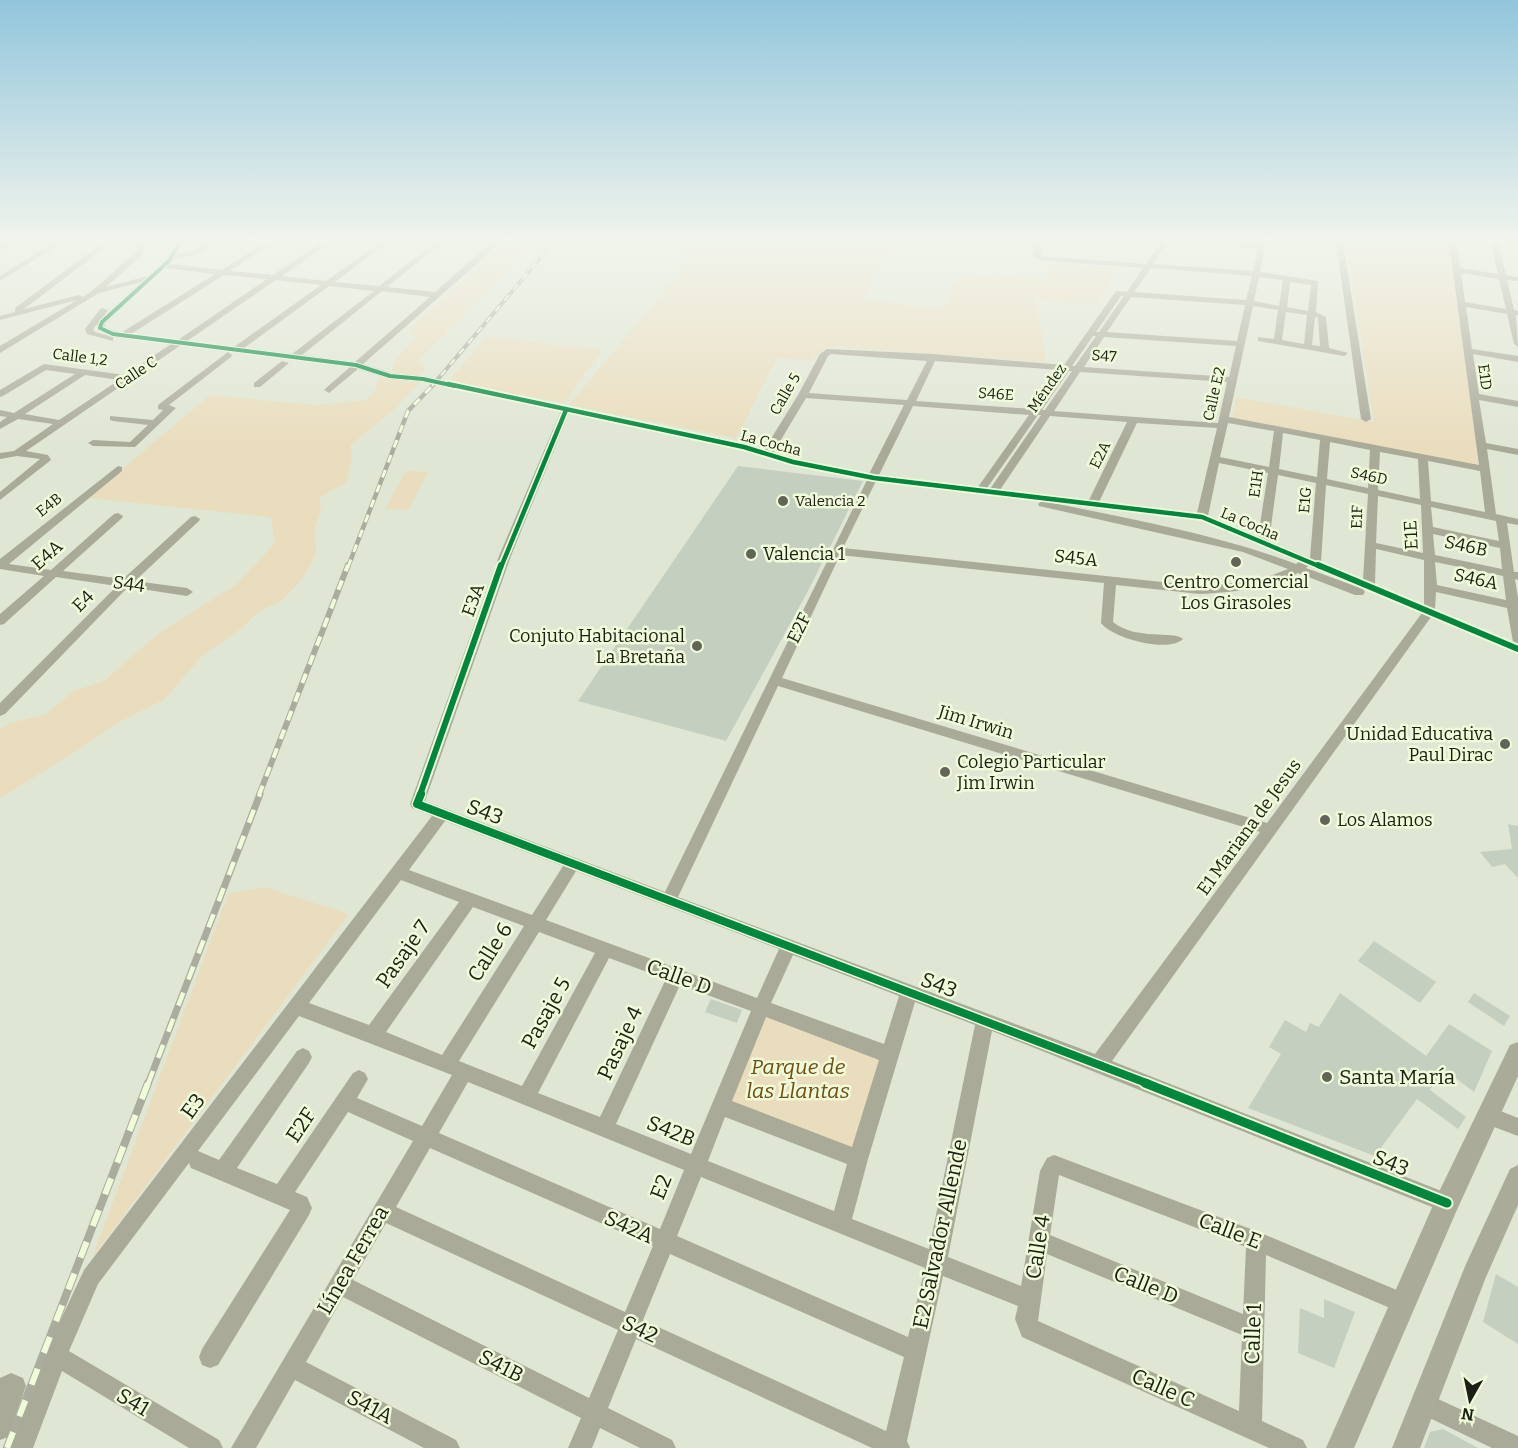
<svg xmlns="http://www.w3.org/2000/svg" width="1518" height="1448" font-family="Bitter,serif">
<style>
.green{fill:#eaddbd}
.building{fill:#c4cfbf}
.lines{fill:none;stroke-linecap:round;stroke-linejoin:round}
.minor{fill:#aa9;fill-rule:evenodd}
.major{fill:#aaab98;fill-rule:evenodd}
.rail-far4-casing{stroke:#aaac9e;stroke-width:4}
.rail-far3-casing{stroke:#aaac9e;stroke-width:4.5}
.rail-far2-casing{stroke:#aaac9e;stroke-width:6}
.rail-far1-casing{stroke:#aaac9e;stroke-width:7}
.rail-casing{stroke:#aaac9e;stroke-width:8}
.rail-far4{stroke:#f0fbda;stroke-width:2;stroke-dasharray:7;stroke-linecap:butt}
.rail-far3{stroke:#f0fbda;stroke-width:3;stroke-dasharray:8;stroke-linecap:butt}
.rail-far2{stroke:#f0fbda;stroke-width:4;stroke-dasharray:10;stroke-linecap:butt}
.rail-far1{stroke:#f0fbda;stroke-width:4.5;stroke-dasharray:14;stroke-linecap:butt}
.rail{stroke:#f0fbda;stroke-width:6;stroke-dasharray:17;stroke-linecap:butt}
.cycleway-far4-casing{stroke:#f0fbda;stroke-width:6}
.cycleway-far3-casing{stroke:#f0fbda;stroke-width:8}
.cycleway-far2-casing{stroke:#f0fbda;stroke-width:10}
.cycleway-far1-casing{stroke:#f0fbda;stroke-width:11}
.cycleway-casing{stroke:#f0fbda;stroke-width:13}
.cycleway-far4{stroke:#00873e;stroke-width:4}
.cycleway-far3{stroke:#00873e;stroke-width:4.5}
.cycleway-far2{stroke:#00873e;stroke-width:6}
.cycleway-far1{stroke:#00873e;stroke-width:8}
.cycleway{stroke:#00873e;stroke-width:9}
.poi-dot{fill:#616557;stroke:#f0fbda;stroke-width:2}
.labels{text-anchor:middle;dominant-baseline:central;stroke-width:5;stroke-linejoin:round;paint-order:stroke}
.far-street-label{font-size:15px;fill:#1c2014;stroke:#f0fbda}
.far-poi-label{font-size:15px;fill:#1c2014;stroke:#f0fbda;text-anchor:start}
.street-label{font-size:18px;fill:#1c2014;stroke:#f0fbda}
.poi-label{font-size:18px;fill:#1c2014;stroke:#f0fbda;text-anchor:start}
.near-street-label{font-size:21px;fill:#1c2014;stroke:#f0fbda}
.near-park-label{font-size:21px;font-style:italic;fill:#704e11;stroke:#f0fbda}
.near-poi-label{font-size:21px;fill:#1c2014;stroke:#f0fbda;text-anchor:start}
</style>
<rect width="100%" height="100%" fill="#e0e6d4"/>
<g class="green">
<path d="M495 242H531L487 293 418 360 426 369 416 376 392 371 397 357 416 337 408 330 501 247 500 242Z"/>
<path d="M593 242H894L862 300 944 309 957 275 1045 279 1053 263 1115 268 1100 305 1036 300 1046 362 850 348C835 344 822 347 812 361L777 358 736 438 569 405 697 252Z"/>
<path d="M1346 242H1449L1479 466 1232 419 1236 397 1374 422Z"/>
<path d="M487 337 603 349 564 403 448 381Z"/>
<path d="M378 377 420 381 395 409 350 445 352 458 346 483 319 498 321 507 315 529 316 554 303 578 282 600 257 613 242 628 201 657 164 700 121 721 72 754 0 798V729L9 723 45 715 72 692 105 680 159 633 237 584 275 543 271 517 88 498 210 395 316 405 366 400 375 391Z"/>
<path d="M406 471 428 472 408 510 385 509Z"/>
<path d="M264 887 349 914 92 1258 228 894Z"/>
<path d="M763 1014 888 1062 854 1152 727 1103Z"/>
</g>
<g class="building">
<path d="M738 466 863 481 808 591 726 741 578 701Z"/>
<path d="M1508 824 1518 826V878L1505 864 1492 867 1480 852 1512 849Z"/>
<path d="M1374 941 1436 982 1420 1003 1358 961Z"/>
<path d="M1340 993 1426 1056 1449 1024 1492 1051 1474 1092 1444 1069 1430 1090 1466 1117 1458 1129 1417 1099 1375 1156 1248 1108 1281 1054 1269 1047 1285 1020 1306 1032 1310 1023 1319 1027Z"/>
<path d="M1474 993 1510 1016 1504 1026 1468 1002Z"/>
<path d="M711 999 742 1010 737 1023 705 1012Z"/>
<path d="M1496 1274 1518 1287V1344L1483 1322Z"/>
<path d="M1324 1299 1355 1312 1334 1368 1298 1353 1300 1308 1324 1318Z"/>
<path d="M1443 1429 1478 1448H1424L1430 1432Z"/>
</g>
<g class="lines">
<g class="minor">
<path d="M6 242H15L0 250V245Z"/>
<path d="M54 242H63L0 281V276Z"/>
<path d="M104 242H112L24 309 79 295 83 297 93 290 135 253 138 247V242H145L146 247 141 256 106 287 148 276 165 260 177 242H184L176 254 194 250 209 242H218L199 254 173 259 170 264 222 270 266 242H274L230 271 273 275 322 242H330L282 276 326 281 381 242H388L335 282 379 286 436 242H443L387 287 435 292 487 246 466 242 496 243V247L363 364 391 373 423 376 764 450 798 395 820 354 827 349 933 354 1064 365 1116 291 1127 292 1143 268 1040 260 1033 256 1034 242H1041L1042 256 1146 264 1162 242H1168L1153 264 1253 271 1258 248 1202 244 1198 242 1259 244 1266 242 1260 272 1318 281 1316 312 1326 317 1329 348 1348 353 1344 356 1258 341V337L1274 339 1278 310 1253 306 1229 417 1479 465 1449 242H1457L1460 268 1498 274 1491 242H1498L1506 275 1518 277V281L1507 280 1514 310 1518 311V315H1516L1518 347 1514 344 1507 314 1466 307 1472 349 1518 356V362L1473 354 1479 394 1518 401V407L1479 400 1486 443 1518 449V455L1487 449 1496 514 1518 519V525L1507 523 1514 572H1518V580L1515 579 1518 598V653L1431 617 1112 1061 1454 1196 1457 1203 1454 1210 1447 1213 992 1031 948 1257 1021 1286 1040 1171 1047 1158 1054 1155 1256 1231 1411 1296 1415 1303 1411 1310 1404 1314 1266 1255 1262 1421 1303 1440 1307 1448H1269L1022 1337 1015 1319 1018 1306 943 1276 907 1441 910 1448H872L636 1339 608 1408 672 1440 676 1448H640L600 1428 592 1448H568L581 1418 343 1297 306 1362 456 1440 460 1448H424L295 1380 256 1448H231L413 1141 348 1112 295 1192 307 1197 312 1208 309 1215 218 1365 210 1368 202 1365 199 1357 202 1349 290 1210 191 1168 189 1163 98 1284 69 1351 219 1440 223 1448H189L62 1371 33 1448H9L48 1347 84 1270 432 816 412 808 410 804 499 556 561 411 423 382 390 379 358 369 329 393 324 390 326 388 350 367 181 345 26 451 48 455 51 460 0 500V492L40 459 17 456 0 459V453L14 451 53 424 18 419 0 429V422L7 417 0 416V410L14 413 75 374 46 370 3 396 0 397V390L44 364 125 375 171 344 113 337 97 330V324L93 329 95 332 113 337V341L87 334 85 329 101 308 108 310 103 317 141 282 99 293 0 353V346L77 300 0 320V316L15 312V308ZM165 268 215 274 121 333 104 327 106 323ZM1151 268 1252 276 1246 300 1134 292ZM1461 273 1499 279 1506 309 1465 302ZM224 275 267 279 178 340 131 334ZM1259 277 1283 280 1279 306 1254 301ZM276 280 321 285 234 347 187 341ZM1290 282 1311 285 1308 311 1287 307ZM329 286 374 291 292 354 244 348ZM382 291 430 297 355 362 302 355ZM1121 296H1124L1099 332H1096ZM1131 297 1245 305 1237 341 1107 332ZM1286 312 1307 315 1304 344 1282 340ZM1315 317 1318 318 1320 346 1312 345ZM1093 336H1096L1075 366H1072ZM1104 337 1236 346 1229 377 1084 367ZM831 354 927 361 907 400 809 393 828 356ZM935 361 1060 370 1033 409 916 401ZM1069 371H1072L1045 410H1042ZM1080 372 1227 382 1218 423 1054 411ZM85 375 119 380 59 420 25 414ZM806 398 904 405 869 474 795 459 773 453ZM913 406 1029 415 978 487 879 475ZM569 413 742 449 793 465 867 480 665 892 425 801 511 556ZM1038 415H1041L990 489 987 488ZM1050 416 1127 422 1089 500 1000 490ZM1137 423 1217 428 1197 513 1099 502ZM1228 423 1274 431 1269 467 1220 457ZM1283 433 1320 440 1317 477 1279 469ZM1330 442 1370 450 1368 488 1327 479ZM1380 452 1418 459 1420 499 1378 490ZM1428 461 1480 471 1485 512 1431 501ZM1219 463 1268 473 1258 537 1208 516ZM1278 475 1316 483 1310 558 1269 541ZM876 481 1042 501 1038 504 1039 506 1243 552 1288 569 1257 581 1200 586 843 548ZM1326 485 1368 494 1363 580 1321 562ZM1378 496 1421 505 1423 553 1376 543ZM1048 502 1200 520 1299 562 1296 564C1216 534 1131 519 1048 502ZM1431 507 1496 521 1499 541 1433 527ZM1433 534 1500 548 1502 569 1435 555ZM1376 549 1424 560V605L1375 585ZM840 555 1104 583 1101 623C1113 639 1169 653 1183 639 1174 630 1136 641 1113 622L1116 585 1200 594C1234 592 1268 590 1298 573L1355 595H1363L1365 592 1363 589 1306 568 1308 566 1422 613 1267 823 782 678ZM1435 562 1503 576 1506 600 1437 585ZM1436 592 1507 608 1513 642 1435 610ZM778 686 1260 832 1095 1054 678 897ZM445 821 563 866 532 915 409 870ZM576 871 779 949 757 998 546 920ZM401 880 459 902 369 1025 309 1003ZM473 907 524 926 442 1055 386 1032ZM539 932 595 953 522 1086 459 1061ZM793 955 899 996 884 1044 771 1003ZM609 958 666 979 600 1117 538 1093ZM680 985 751 1011 691 1154 616 1124ZM915 1002 975 1025 929 1249 852 1219 868 1159ZM299 1016 452 1075 422 1126 357 1098 368 1079 365 1073 359 1070 353 1073 277 1184 237 1168 309 1063 312 1057 309 1051 303 1048 297 1051 219 1160 198 1151ZM766 1017 879 1060 852 1147 732 1101ZM468 1082 684 1170 660 1229 439 1133ZM725 1117 847 1164 834 1211 708 1161ZM430 1148 653 1246 625 1312 396 1207ZM1059 1175 1246 1247 1243 1314 1050 1235ZM701 1177 925 1268 908 1337 677 1236ZM386 1223 618 1330 589 1398 353 1280ZM670 1254 904 1357 886 1431 643 1320ZM1047 1254 1242 1335 1239 1411 1038 1321Z"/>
<path d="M1336 242H1343L1371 419 1366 422 1361 419Z"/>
<path d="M228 352 232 355 231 357 169 405 176 408 135 447 93 446 88 443 93 440 130 442 148 425 113 421 110 420V416L153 420 163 410 158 409V405Z"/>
<path d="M282 361 289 363 260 387H254V383Z"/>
<path d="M118 466 122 467V471L9 564 51 570 114 514 118 513 123 516 122 518 63 571 123 579 191 517 195 516 200 519 199 521 135 581 187 588 193 592 187 596 128 587 5 714 0 716V703L117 586 56 577 4 624 0 625V614L44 576 0 569V559Z"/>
<path d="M1488 1106 1518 1118V1136L1481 1122 1479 1115 1481 1108Z"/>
<path d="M11 1373 23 1378 26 1386 8 1437 0 1440V1378Z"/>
<path d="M1423 1392 1518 1436V1448H1492L1415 1411 1412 1403 1415 1395Z"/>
</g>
<g class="major">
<path d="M1518 1042V1076L1456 1212 1354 1448H1326L1438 1194 1510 1045Z"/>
<path d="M1518 1165V1205L1486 1277 1420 1448H1392L1466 1264 1510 1169Z"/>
</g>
<defs>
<path id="rail-far4" d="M432 386 554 242"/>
<path id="rail-far3" d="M348 567 408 411 434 384"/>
<path id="rail-far2" d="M259 795 348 565"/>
<path id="rail-far1" d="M148 1084 260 794"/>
<path id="rail" d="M7 1448 148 1083"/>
</defs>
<use href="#rail-far4" class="rail-far4-casing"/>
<use href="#rail-far3" class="rail-far3-casing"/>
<use href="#rail-far2" class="rail-far2-casing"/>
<use href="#rail-far1" class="rail-far1-casing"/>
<use href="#rail" class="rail-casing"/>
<use href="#rail-far4" class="rail-far4"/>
<use href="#rail-far3" class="rail-far3"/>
<use href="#rail-far2" class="rail-far2"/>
<use href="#rail-far1" class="rail-far1"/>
<use href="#rail" class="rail"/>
<defs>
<path id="cycleway-far4" d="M180 242 169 261 102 322 100 328 113 334 356 365 390 376 423 379 455 386"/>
<g id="cycleway-far3">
<path d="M448 384 744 447 793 462 874 478 1202 517 1321 567"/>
<path d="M501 567 566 410"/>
</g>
<g id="cycleway-far2">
<path d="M1318 565 1518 649"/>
<path d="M420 795 501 565"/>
</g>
<path id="cycleway-far1" d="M421 794 417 804 1149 1084"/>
<path id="cycleway" d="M1145 1083 1447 1203"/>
</defs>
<use href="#cycleway-far4" class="cycleway-far4-casing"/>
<use href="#cycleway-far3" class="cycleway-far3-casing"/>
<use href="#cycleway-far2" class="cycleway-far2-casing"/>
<use href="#cycleway-far1" class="cycleway-far1-casing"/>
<use href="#cycleway" class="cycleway-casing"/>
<use href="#cycleway-far4" class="cycleway-far4"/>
<use href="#cycleway-far3" class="cycleway-far3"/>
<use href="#cycleway-far2" class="cycleway-far2"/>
<use href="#cycleway-far1" class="cycleway-far1"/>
<use href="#cycleway" class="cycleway"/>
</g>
<linearGradient id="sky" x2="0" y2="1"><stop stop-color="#92c6dc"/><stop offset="0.54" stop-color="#f1f4ec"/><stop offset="1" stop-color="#f1f4ec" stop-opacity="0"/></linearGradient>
<rect width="1518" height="445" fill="url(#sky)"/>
<g class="poi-dot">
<circle cx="783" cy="501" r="6"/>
<circle cx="751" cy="554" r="6"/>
<circle cx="1236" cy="562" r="6"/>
<circle cx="697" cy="646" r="6"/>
<circle cx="1505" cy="744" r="6"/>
<circle cx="945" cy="772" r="6"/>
<circle cx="1325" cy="820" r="6"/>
<circle cx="1327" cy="1077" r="6"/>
</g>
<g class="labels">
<g class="far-street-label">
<text transform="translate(1104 356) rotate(4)">S47</text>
<text transform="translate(80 357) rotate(7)">Calle 1,2</text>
<text transform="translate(136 373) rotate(-34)">Calle C</text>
<text transform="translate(1485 377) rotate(82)">E1D</text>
<text transform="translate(1047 388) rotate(-55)">Méndez</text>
<text transform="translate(785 394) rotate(-60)">Calle 5</text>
<text transform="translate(996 394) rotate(4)">S46E</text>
<text transform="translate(1214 394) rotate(-77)">Calle E2</text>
<text transform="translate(771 443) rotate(15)">La Cocha</text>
<text transform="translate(1100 455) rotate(-64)">E2A</text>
<text transform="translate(1369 476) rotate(12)">S46D</text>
<text transform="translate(1256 484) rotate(-82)">E1H</text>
<text transform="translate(1305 500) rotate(-86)">E1G</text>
<text transform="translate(49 505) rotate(-39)">E4B</text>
<text transform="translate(1357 517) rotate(-88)">E1F</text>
<text transform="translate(1250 524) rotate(23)">La Cocha</text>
</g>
<g class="far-poi-label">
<text x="795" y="501">Valencia 2</text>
</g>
<g class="street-label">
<text transform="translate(1411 535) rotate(-93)">E1E</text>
<text transform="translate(1466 546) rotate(12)">S46B</text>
<text transform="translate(47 555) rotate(-42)">E4A</text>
<text transform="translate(1076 558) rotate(6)">S45A</text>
<text transform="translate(1476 579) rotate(12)">S46A</text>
<text transform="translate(129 584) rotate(8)">S44</text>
<text transform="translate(473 600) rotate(-70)">E3A</text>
<text transform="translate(83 601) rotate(-45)">E4</text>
<text transform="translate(799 628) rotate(-64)">E2F</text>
<text transform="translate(976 722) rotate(17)">Jim Irwin</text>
<text transform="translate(1249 827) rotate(-54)">E1 Mariana de Jesus</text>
</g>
<g class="poi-label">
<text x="763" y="554">Valencia 1</text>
<text x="1236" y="582" text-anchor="middle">Centro Comercial<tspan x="1236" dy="21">Los Girasoles</tspan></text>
<text x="685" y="636" text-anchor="end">Conjuto Habitacional<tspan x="685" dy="21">La Bretaña</tspan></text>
<text x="1493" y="734" text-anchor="end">Unidad Educativa<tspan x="1493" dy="21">Paul Dirac</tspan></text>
<text x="957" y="762">Colegio Particular<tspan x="957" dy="21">Jim Irwin</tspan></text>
<text x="1337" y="820">Los Alamos</text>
</g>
<g class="near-street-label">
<text transform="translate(485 812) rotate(21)">S43</text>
<text transform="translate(490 952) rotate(-58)">Calle 6</text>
<text transform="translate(403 954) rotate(-55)">Pasaje 7</text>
<text transform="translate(679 977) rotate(20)">Calle D</text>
<text transform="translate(939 985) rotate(21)">S43</text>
<text transform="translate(546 1013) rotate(-61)">Pasaje 5</text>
<text transform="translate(620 1043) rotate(-65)">Pasaje 4</text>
<text transform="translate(193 1106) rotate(-54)">E3</text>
<text transform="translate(301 1125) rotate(-56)">E2F</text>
<text transform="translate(671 1131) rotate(22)">S42B</text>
<text transform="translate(1391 1163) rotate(22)">S43</text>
<text transform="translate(661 1187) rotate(-68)">E2</text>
<text transform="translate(629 1227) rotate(24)">S42A</text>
<text transform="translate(1230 1231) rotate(21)">Calle E</text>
<text transform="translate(940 1234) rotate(-78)">E2 Salvador Allende</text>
<text transform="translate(1038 1247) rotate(-81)">Calle 4</text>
<text transform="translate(353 1260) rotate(-60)">Línea Ferrea</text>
<text transform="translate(1146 1285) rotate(22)">Calle D</text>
<text transform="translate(640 1329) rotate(25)">S42</text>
<text transform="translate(1253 1334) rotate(-88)">Calle 1</text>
<text transform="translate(501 1366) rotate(27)">S41B</text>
<text transform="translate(1163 1388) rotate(24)">Calle C</text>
<text transform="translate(133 1402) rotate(31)">S41</text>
<text transform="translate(370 1407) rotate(28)">S41A</text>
</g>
<g class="near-park-label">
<text x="798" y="1067">Parque de<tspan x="798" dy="24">las Llantas</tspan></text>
</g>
<g class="near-poi-label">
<text x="1339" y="1077">Santa María</text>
</g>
</g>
<g transform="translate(1470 1400) rotate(189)" stroke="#f0fbda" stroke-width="4.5" paint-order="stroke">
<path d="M0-4.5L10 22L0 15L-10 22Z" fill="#1c2014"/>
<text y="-9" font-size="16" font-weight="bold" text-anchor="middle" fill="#1c2014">N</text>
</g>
</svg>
